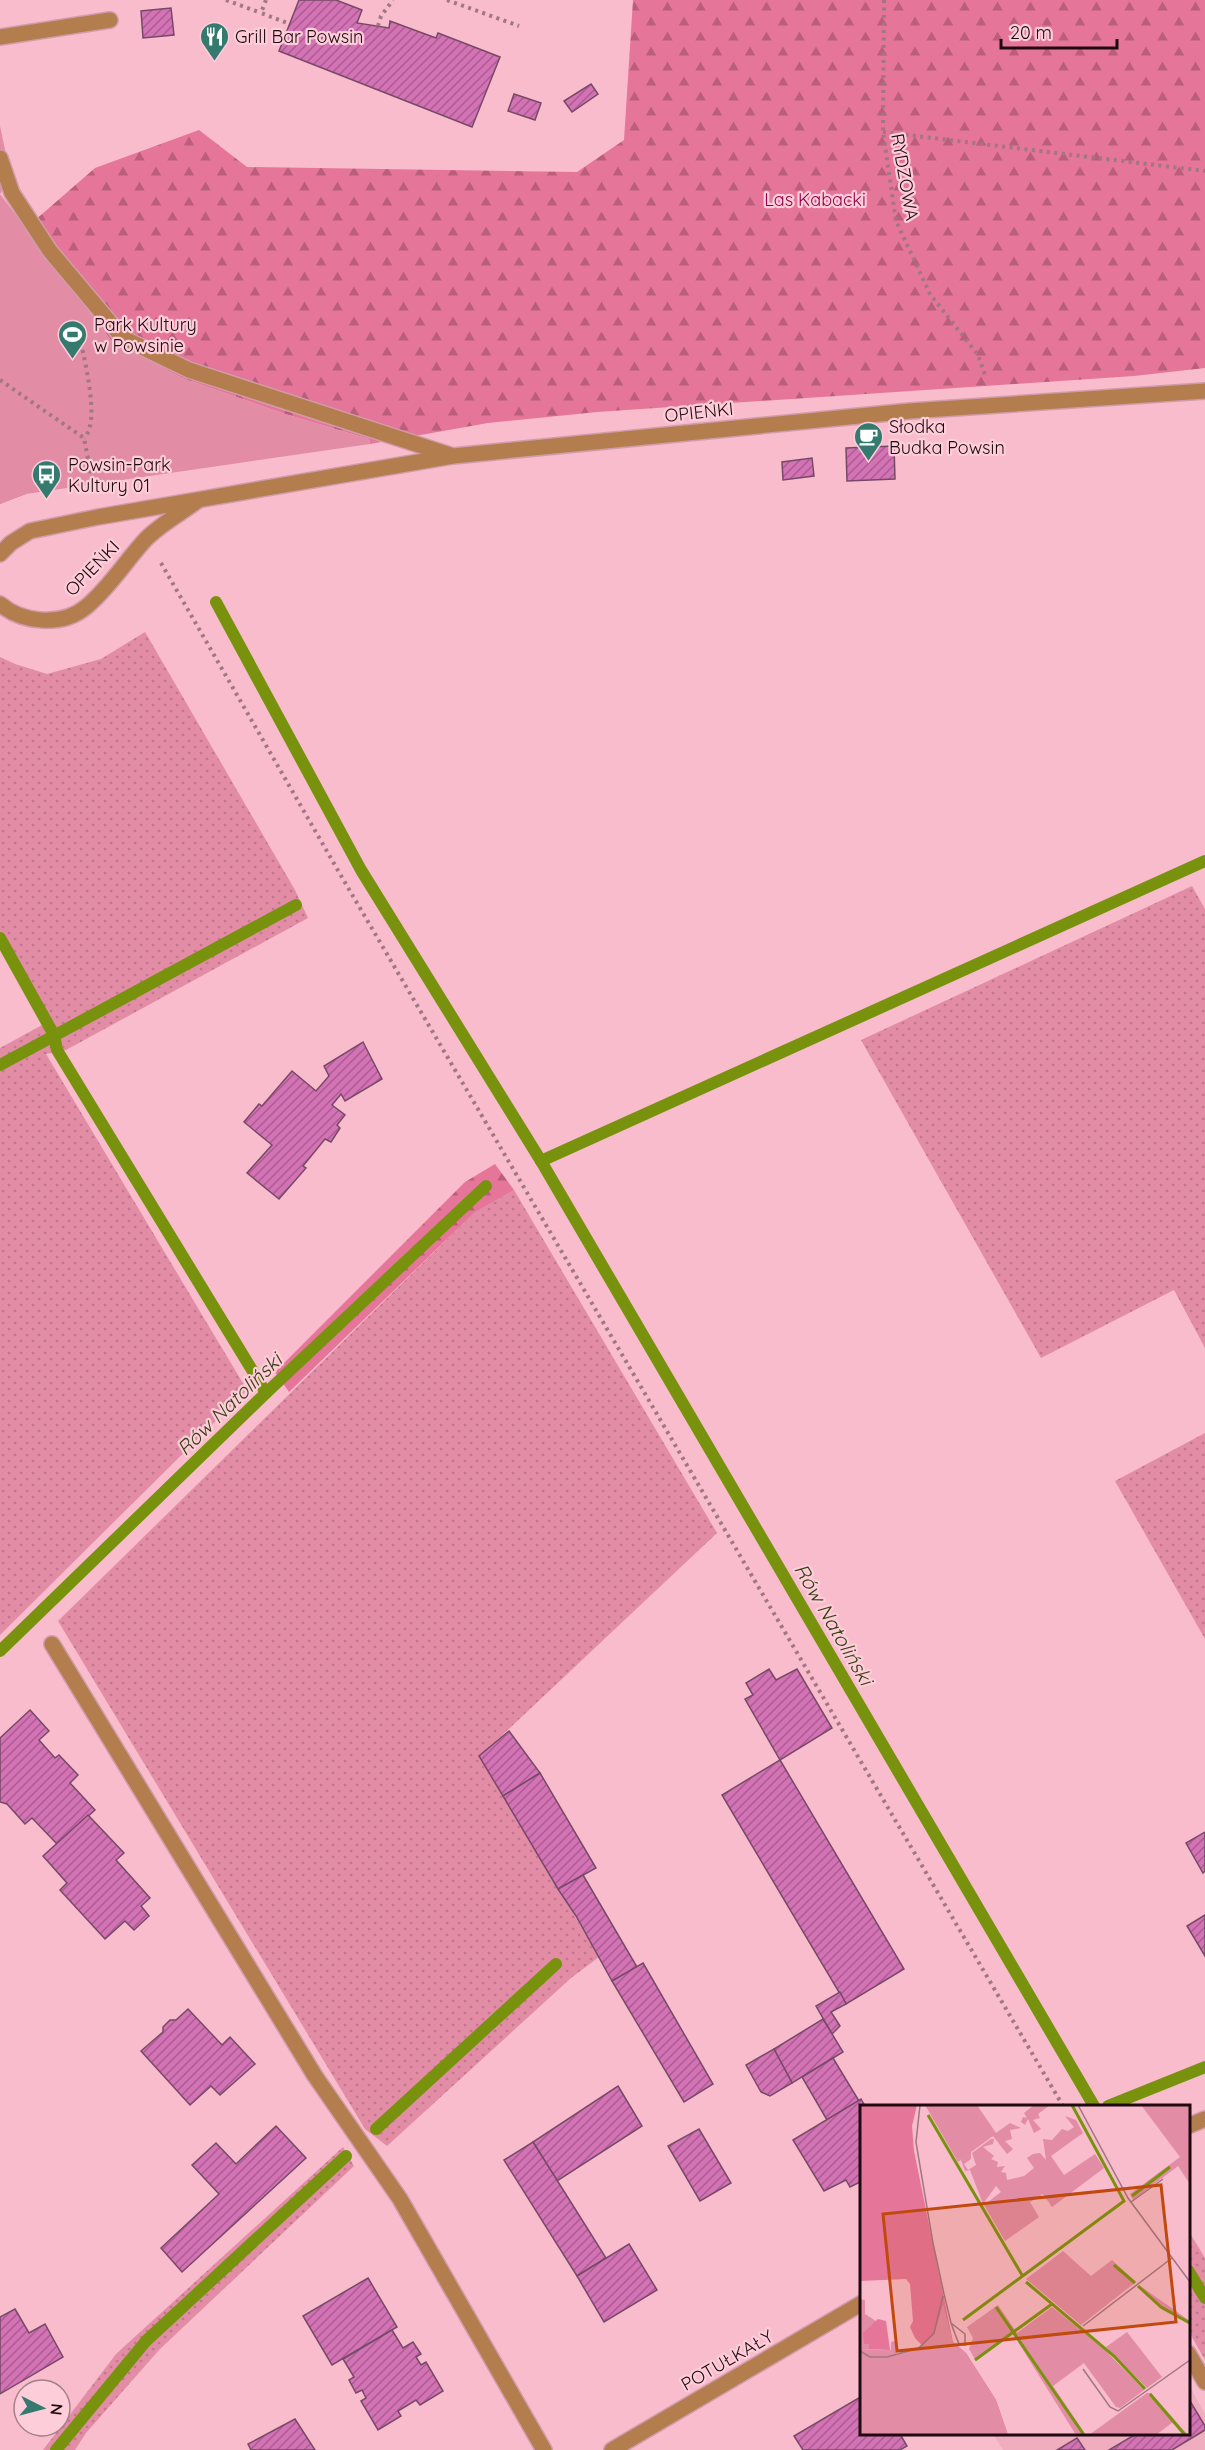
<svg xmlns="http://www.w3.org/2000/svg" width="1205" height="2450" font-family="Quicksand,sans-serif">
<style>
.built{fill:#efadbf}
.grass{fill:url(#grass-dots)}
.forest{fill:url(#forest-firs)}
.garden{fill:#e28ca6}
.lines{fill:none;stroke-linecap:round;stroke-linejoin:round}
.stream{stroke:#79920d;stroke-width:12}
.building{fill:url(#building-hatch);stroke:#764a67;stroke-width:1.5}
.minor-casing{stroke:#d19caa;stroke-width:18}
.path{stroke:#a27682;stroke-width:4;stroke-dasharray:3 4.5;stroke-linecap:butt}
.minor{stroke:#b37d4e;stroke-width:15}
.labels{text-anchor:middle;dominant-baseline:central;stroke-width:4.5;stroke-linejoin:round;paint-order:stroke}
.poi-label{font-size:18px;fill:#1e0a10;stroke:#fecdda;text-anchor:start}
.street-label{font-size:18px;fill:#1e0a10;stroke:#fecdda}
.park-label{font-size:18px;fill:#920049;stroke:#fecdda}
.water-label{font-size:20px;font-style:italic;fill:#353f10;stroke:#fecdda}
.inset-river{fill:none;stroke:#79920d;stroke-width:3}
.inset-road{fill:none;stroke:#a17581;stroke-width:1.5}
.view{fill:#c0490d;fill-opacity:0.15;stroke:#c0490d;stroke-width:3}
.inset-edge{fill:none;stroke:#1e0a10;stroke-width:3}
</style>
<defs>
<pattern id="grass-dots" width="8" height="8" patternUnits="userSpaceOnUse" patternTransform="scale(1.5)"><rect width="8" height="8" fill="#e28ca6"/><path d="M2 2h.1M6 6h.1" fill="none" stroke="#c1778e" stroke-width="1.8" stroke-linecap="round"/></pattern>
<pattern id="forest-firs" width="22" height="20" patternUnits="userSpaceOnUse" patternTransform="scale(1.5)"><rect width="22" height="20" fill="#e6759a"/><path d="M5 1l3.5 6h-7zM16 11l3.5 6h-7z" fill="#ba5e7c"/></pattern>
<pattern id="building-hatch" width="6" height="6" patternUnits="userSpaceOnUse" patternTransform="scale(1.5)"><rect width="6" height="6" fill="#d372b4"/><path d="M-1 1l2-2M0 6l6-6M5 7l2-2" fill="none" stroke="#ab5c91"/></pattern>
</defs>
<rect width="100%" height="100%" fill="#f8bccc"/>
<path class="built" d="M1189 2385 1205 2414V2450H1003L993 2434H1188Z"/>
<g class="grass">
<path d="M145 632 295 890 308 918 66 1050 46 1054 247 1390 0 1635V1048L44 1024 0 947V657L15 664 47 674 101 659Z"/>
<path d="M1192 886 1205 909V1348L1174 1290 1041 1358 861 1040Z"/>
<path d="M514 1190 717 1533 480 1756 599 1957 571 1978 387 2146 365 2129 58 1621 474 1213Z"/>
<path d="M1205 1433V1639L1115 1481Z"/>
<path d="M343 2147 354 2166 159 2350 86 2433 75 2450H43L116 2354Z"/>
<path d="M1188 2230 1205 2258V2360L1189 2332Z"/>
</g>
<g class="forest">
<path d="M633 0H1205V368L1134 376 597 412 488 423 370 444 369 439 285 414 182 378 111 340 64 278 26 494 0 504V268L26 228 95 168 199 130 247 167 577 172 624 140Z"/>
<path d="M495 1164 514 1190 474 1213 289 1392 275 1372 465 1182Z"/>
</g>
<path class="garden" d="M0 126 8 164 12 174 0 194 111 340 182 378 285 414 369 439 370 444 26 494 0 504Z"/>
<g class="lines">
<g class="stream">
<path d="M216 602 361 870 541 1161 1094 2106"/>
<path d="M0 938 54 1035 57 1050 266 1393"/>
<path d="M0 1065 296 905"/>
<path d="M541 1161 1205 861"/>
<path d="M0 1651 266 1393 486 1186"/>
<path d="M1108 2106 1205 2067"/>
<path d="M376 2129 556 1964"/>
<path d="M1188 2270 1205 2298"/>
<path d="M56 2450 146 2341 346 2156"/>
</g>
</g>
<g class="building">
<path d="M299 0H336L362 10 357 23 389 28 390 21 436 38 438 33 500 57 472 127 279 51Z"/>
<path d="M171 8 174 35 143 38 141 11Z"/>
<path d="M591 84 598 94 572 112 564 101Z"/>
<path d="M514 94 541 103 535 120 508 111Z"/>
<path d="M894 446 895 479 847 481 846 448Z"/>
<path d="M812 458 814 476 783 480 782 462Z"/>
<path d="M363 1042 382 1079 345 1101 341 1094 332 1105 345 1115 337 1125 340 1128 331 1142 325 1139 303 1166 306 1168 279 1199 247 1173 272 1145 244 1122 259 1104 262 1106 292 1071 316 1091 329 1076 324 1066Z"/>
<path d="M769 1669 776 1680 797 1669 832 1728 780 1760 745 1699 753 1695 746 1683Z"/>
<path d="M30 1710 49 1731 39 1740 55 1758 59 1755 78 1775 70 1783 95 1810 57 1844 32 1818 25 1824 7 1804 0 1802V1738Z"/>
<path d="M509 1731 540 1773 503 1796 479 1756Z"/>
<path d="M780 1760 904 1969 846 2004 722 1795Z"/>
<path d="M540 1773 596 1868 558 1889 503 1796Z"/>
<path d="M88 1815 124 1853 116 1860 150 1898 141 1906 149 1916 134 1930 125 1921 105 1939 60 1890 67 1883 43 1856Z"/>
<path d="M1205 1832V1871L1203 1873 1186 1843Z"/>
<path d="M583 1875 637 1967 612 1981 576 1916 558 1889Z"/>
<path d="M1205 1915V1956L1187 1926Z"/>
<path d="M643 1963 713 2084 684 2102 612 1981Z"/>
<path d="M840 1992 846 2004 831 2012 840 2026 832 2034 816 2006Z"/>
<path d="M188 2009 222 2045 230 2037 255 2064 220 2095 211 2086 190 2105 141 2051 163 2032V2027L170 2020H176Z"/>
<path d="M823 2019 843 2052 792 2083 774 2049Z"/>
<path d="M774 2049 792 2083 770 2096 761 2092 746 2065Z"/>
<path d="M833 2058 859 2101 827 2120 802 2077Z"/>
<path d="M618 2086 642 2126 557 2181 533 2142Z"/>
<path d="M861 2099 865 2106H862V2181L850 2187 846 2180 824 2191 793 2140Z"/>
<path d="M276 2126 306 2158 182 2272 161 2248 219 2194 192 2165 216 2143 236 2164Z"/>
<path d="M699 2129 731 2183 700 2201 668 2146Z"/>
<path d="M533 2142 606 2258 577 2276 504 2160Z"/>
<path d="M629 2244 657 2290 604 2322 577 2276Z"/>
<path d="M368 2278 397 2327 332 2365 303 2316Z"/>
<path d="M15 2309 29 2333 45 2324 63 2357 0 2394V2317Z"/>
<path d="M392 2330 403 2348 413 2342 421 2354 416 2357 421 2365 426 2362 443 2391 420 2405 416 2400 398 2411 401 2416 378 2430 361 2401 366 2398 362 2390 356 2393 349 2380 354 2377 343 2359Z"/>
<path d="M862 2396V2434H900L907 2446 900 2450H803L794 2436Z"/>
<path d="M1190 2401 1205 2426V2430L1172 2450H1109L1136 2434H1188Z"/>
<path d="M295 2419 315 2450H251L248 2444Z"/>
<path d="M1077 2438 1085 2450H1057Z"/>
</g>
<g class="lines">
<defs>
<g id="minor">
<path d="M0 37 110 20"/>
<path d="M0 158 12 193 50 251 123 338 189 370 450 455"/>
<path d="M0 554 11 543 30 531 98 517 453 456 910 411 1205 391"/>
<path d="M0 604C22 623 62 627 86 607 109 588 125 562 145 540 159 525 180 514 197 501"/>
<path d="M52 1644 315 2076 400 2199 544 2450"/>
<path d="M1188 2126 1205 2119"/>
<path d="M1188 2353 1205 2382"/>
<path d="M612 2450 862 2303"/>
</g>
</defs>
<use href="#minor" class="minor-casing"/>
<g class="path">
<path d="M226 0 261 13"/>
<path d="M266 0 261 13 290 24"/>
<path d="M447 0 519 26"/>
<path d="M884 0 883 132 896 221 930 294 978 355 986 378"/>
<path d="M378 26 381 16 393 0"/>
<path d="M883 132 1205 171"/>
<path d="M78 328C82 352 102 421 84 438"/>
<path d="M0 380 84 438 94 490"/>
<path d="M161 563 340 874 1063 2106"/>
</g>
<use href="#minor" class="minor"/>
</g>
<defs>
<symbol id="restaurant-pin" viewBox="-11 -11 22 30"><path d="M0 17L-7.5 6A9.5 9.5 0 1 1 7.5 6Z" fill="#357a6e" stroke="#fecdda"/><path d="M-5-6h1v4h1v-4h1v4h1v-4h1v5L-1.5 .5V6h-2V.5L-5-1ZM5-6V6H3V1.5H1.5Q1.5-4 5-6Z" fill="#fff"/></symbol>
<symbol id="stadium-pin" viewBox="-11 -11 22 30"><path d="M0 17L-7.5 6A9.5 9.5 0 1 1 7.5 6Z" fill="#357a6e" stroke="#fecdda"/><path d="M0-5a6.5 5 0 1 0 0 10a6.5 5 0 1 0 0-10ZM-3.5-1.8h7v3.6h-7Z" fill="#fff"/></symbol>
<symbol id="cafe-pin" viewBox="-11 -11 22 30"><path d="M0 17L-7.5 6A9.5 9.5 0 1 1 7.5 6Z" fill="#357a6e" stroke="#fecdda"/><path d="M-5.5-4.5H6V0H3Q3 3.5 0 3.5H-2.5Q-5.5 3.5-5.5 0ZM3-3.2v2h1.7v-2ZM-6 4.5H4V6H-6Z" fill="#fff"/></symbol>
<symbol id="bus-pin" viewBox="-11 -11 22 30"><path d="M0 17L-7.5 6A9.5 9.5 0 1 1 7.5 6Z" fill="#357a6e" stroke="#fecdda"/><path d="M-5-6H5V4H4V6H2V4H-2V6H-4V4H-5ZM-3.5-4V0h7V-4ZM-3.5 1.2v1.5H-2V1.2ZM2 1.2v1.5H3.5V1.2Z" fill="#fff"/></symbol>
</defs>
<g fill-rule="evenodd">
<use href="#restaurant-pin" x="198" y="20" width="33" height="45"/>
<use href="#stadium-pin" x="56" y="318" width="33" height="45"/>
<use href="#cafe-pin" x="852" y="420" width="33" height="45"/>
<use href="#bus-pin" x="30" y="458" width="33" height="45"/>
</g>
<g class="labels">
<g class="poi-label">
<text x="235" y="36">Grill Bar Powsin</text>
<text x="94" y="324">Park Kultury<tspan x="94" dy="21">w Powsinie</tspan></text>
<text x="889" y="426">Słodka<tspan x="889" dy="21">Budka Powsin</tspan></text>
<text x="68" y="464">Powsin-Park<tspan x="68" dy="21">Kultury 01</tspan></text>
</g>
<g class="street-label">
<text transform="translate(905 177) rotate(80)">RYDZOWA</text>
<text transform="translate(699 412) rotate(-6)">OPIEŃKI</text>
<text transform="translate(92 568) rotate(-46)">OPIEŃKI</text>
<text transform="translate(727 2360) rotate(-30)">POTUŁKAŁY</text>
</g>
<g class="park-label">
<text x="815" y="199">Las Kabacki</text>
</g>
<g class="water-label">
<text transform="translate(229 1404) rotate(-44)">Rów Natoliński</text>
<text transform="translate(834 1624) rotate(60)">Rów Natoliński</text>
</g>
</g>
<g transform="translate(860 2105)">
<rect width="330" height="330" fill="#f8bccc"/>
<path d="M65 0H117L136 28 150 18 161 23 150 25 152 34 145 36 153 44 147 49 133 31 111 47V54L104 59 108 65 116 60 112 48 131 34H134L133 39 123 42 134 51 131 54 138 57 137 62 145 61 141 67 146 68 147 75 164 71 174 63 167 53 173 49 180 48 186 55 183 34 192 35 202 24 208 26 214 22 205 11 216 15 223 28 191 51 204 70 235 49 244 63 192 102 183 89 170 97 179 112 145 136 124 100 141 87 136 81 123 99 110 65 105 66 101 55 109 49 98 57ZM174 0H190L178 9 180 13 173 15 181 24 174 28 168 14 165 20 161 17 163 12 167 13 164 8ZM281 0H330V79L318 61 273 95 270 89 320 52ZM203 146 231 171 252 155 276 177 221 220 166 174ZM279 180 330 216V220L303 205ZM0 194 5 195V209L16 216 9 244H0ZM138 200 157 228 192 202 243 243 284 285 260 303 256 302 224 258 193 281 226 330H216L153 229 116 256 109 244 113 233 107 222ZM267 227 302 272 287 283 246 242ZM287 288H291L328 330H323L313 317 296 330H229Z" fill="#e28ca6"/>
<path d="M0 0H57L52 21 54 46 93 237 106 248 136 295 148 330 55 233 50 222 53 216 50 179 46 174 0 176ZM18 214 26 216 30 245 9 244V239H4L3 228Z" fill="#e6759a"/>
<path d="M83 199 93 238 106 248 136 295 148 330H0V244L31 245V237L35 236 36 249 57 243 74 230Z" fill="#e28ca6"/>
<path class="inset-river" d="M68 10 162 170M272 91 310 62M254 160 275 178M166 177 254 251 285 284M278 181 301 202 330 218M136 202 224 330M103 215 264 96 212 0M115 255 192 199M290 289 325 330"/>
<path class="inset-road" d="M60 0 56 37 73 138 84 189 91 218 95 229 99 239 105 240V229L91 218M218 0 268 93 330 177M271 97 303 74M223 221 312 153M0 246 10 252H27L59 243 74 228 83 191M223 264 250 302 258 306 330 255"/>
<path class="view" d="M301 80 316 217 37 246 23 109Z"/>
<rect width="330" height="330" class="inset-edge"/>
</g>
<g transform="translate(42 2408) rotate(96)"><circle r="28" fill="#fecdda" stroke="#a47f89" stroke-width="1.5"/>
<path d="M0-4.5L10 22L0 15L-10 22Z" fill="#357a6e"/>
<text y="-9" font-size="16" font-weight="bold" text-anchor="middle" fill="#1e0a10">N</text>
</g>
<path d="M1001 39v9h116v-9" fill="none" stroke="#1e0a10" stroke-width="3"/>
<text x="1010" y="39" font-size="18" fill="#1e0a10" stroke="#fecdda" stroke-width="4.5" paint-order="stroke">20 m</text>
</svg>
